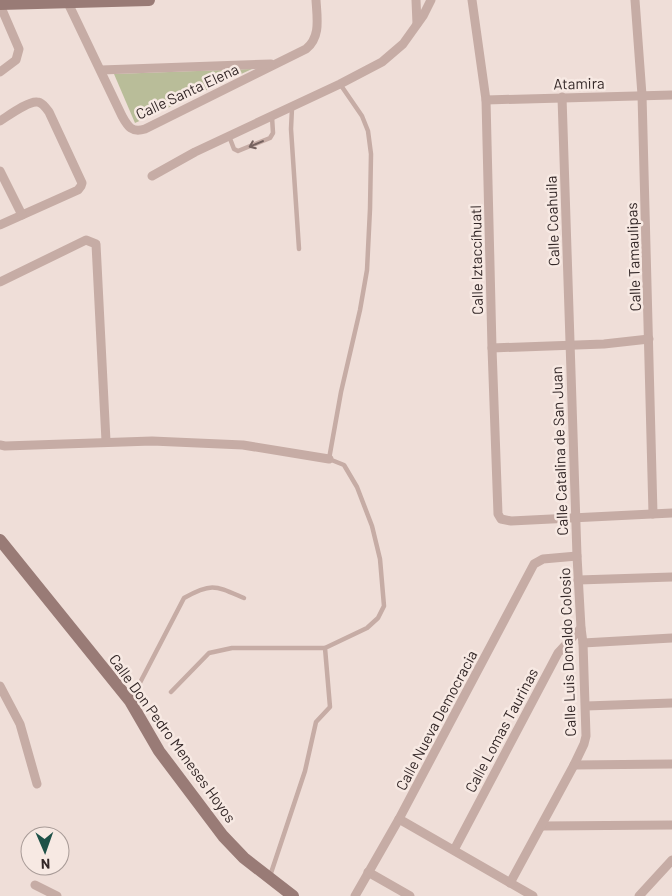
<svg xmlns="http://www.w3.org/2000/svg" width="672" height="896" font-family="Barlow,sans-serif">
<style>
.green{fill:#b9bd99}
.lines{fill:none;stroke-linecap:round;stroke-linejoin:round}
.lane{stroke:#c6aca5;stroke-width:4.5}
.street{stroke:#c6aca5;stroke-width:9}
.secondary{stroke:#997b76;stroke-width:12}
.oneway{stroke:#75625f}
.labels{text-anchor:middle;dominant-baseline:central;stroke-width:5;stroke-linejoin:round;paint-order:stroke}
.street-label{font-size:15px;fill:#322626;stroke:#f7e9e3}
</style>
<rect width="100%" height="100%" fill="#efded8"/>
<path class="green" d="M252 69 135 123 114 74Z"/>
<g class="lines">
<g class="lane">
<path d="M292 108 291 129 299 249"/>
<path d="M229 136 234 149 238 151 270 138 273 133 272 117"/>
<path d="M171 692 209 653 232 648H325"/>
<path d="M131 700 184 598C212 582 216 586 244 598"/>
<path d="M270 876 305 771 316 722 330 707 325 648 367 628 378 618 384 606 380 559 372 526 357 487 344 465 329 459 341 392 360 310 367 270 370 209 371 154 368 131 362 116 340 84"/>
</g>
<g class="street">
<path d="M416 0 417 24"/>
<path d="M472 0 486 100 492 348 498 514 501 519 511 521 672 513"/>
<path d="M635 0 642 95 653 514"/>
<path d="M68 3 122 116C128 127 132 133 145 129L306 49C321 37 317 18 316 0"/>
<path d="M0 5 19 49 16 60 0 72"/>
<path d="M101 70 271 64"/>
<path d="M486 100 672 95"/>
<path d="M0 121C8 116 28 101 37 102 42 102 46 108 49 112L82 183 81 186 78 190 0 225"/>
<path d="M0 171 22 215"/>
<path d="M152 176 195 152 340 84 382 62 403 44 423 16 431 0"/>
<path d="M0 282 86 240 96 244 106 441"/>
<path d="M492 348 604 344 649 339"/>
<path d="M0 445 5 446 152 441 243 445 329 459"/>
<path d="M578 580 672 577"/>
<path d="M583 643 672 638"/>
<path d="M0 686 20 724 37 784"/>
<path d="M586 706 672 703"/>
<path d="M574 765 672 764"/>
<path d="M399 819 533 896"/>
<path d="M542 826 672 825"/>
<path d="M454 850 558 653 581 628"/>
<path d="M368 872 410 896"/>
<path d="M510 883 574 765 584 744 586 736 583 643 581 628 577 556 562 97"/>
<path d="M35 885 57 896"/>
<path d="M355 896 399 819 534 564 543 559 577 556"/>
<path d="M639 896 672 860"/>
</g>
<g class="secondary">
<path d="M0 4 149 0"/>
<path d="M0 540 130 701 159 751 223 836 244 858 293 896"/>
</g>
</g>
<defs><path id="oneway-shaft" d="M-6 0H5M1.5-3L5.5 0L1.5 3" fill="none" stroke-width="1.6" stroke-linecap="round" stroke-linejoin="round" transform="scale(1.25)"/></defs>
<use class="oneway" href="#oneway-shaft" transform="translate(256 144) rotate(157)"/>
<g class="labels">
<g class="street-label">
<text transform="translate(579 83) rotate(-1)">Atamira</text>
<text transform="translate(187 91) rotate(-25)">Calle Santa Elena</text>
<text transform="translate(552 221) rotate(-92)">Calle Coahuila</text>
<text transform="translate(633 257) rotate(-92)">Calle Tamaulipas</text>
<text transform="translate(476 260) rotate(-91)">Calle Iztaccíhuatl</text>
<text transform="translate(559 451) rotate(-92)">Calle Catalina de San Juan</text>
<text transform="translate(567 652) rotate(-92)">Calle Luis Donaldo Colosio</text>
<text transform="translate(436 720) rotate(-62)">Calle Nueva Democracia</text>
<text transform="translate(501 730) rotate(-62)">Calle Lomas Taurinas</text>
<text transform="translate(173 738) rotate(54)">Calle Don Pedro Meneses Hoyos</text>
</g>
</g>
<g transform="translate(45 851) rotate(178)"><circle r="24" fill="#f7e9e3" stroke="#a89b97"/>
<path d="M0-4L9 19L0 12L-9 19Z" fill="#1e5148"/>
<text y="-8" font-size="14" font-weight="bold" text-anchor="middle" fill="#322626">N</text>
</g>
</svg>
